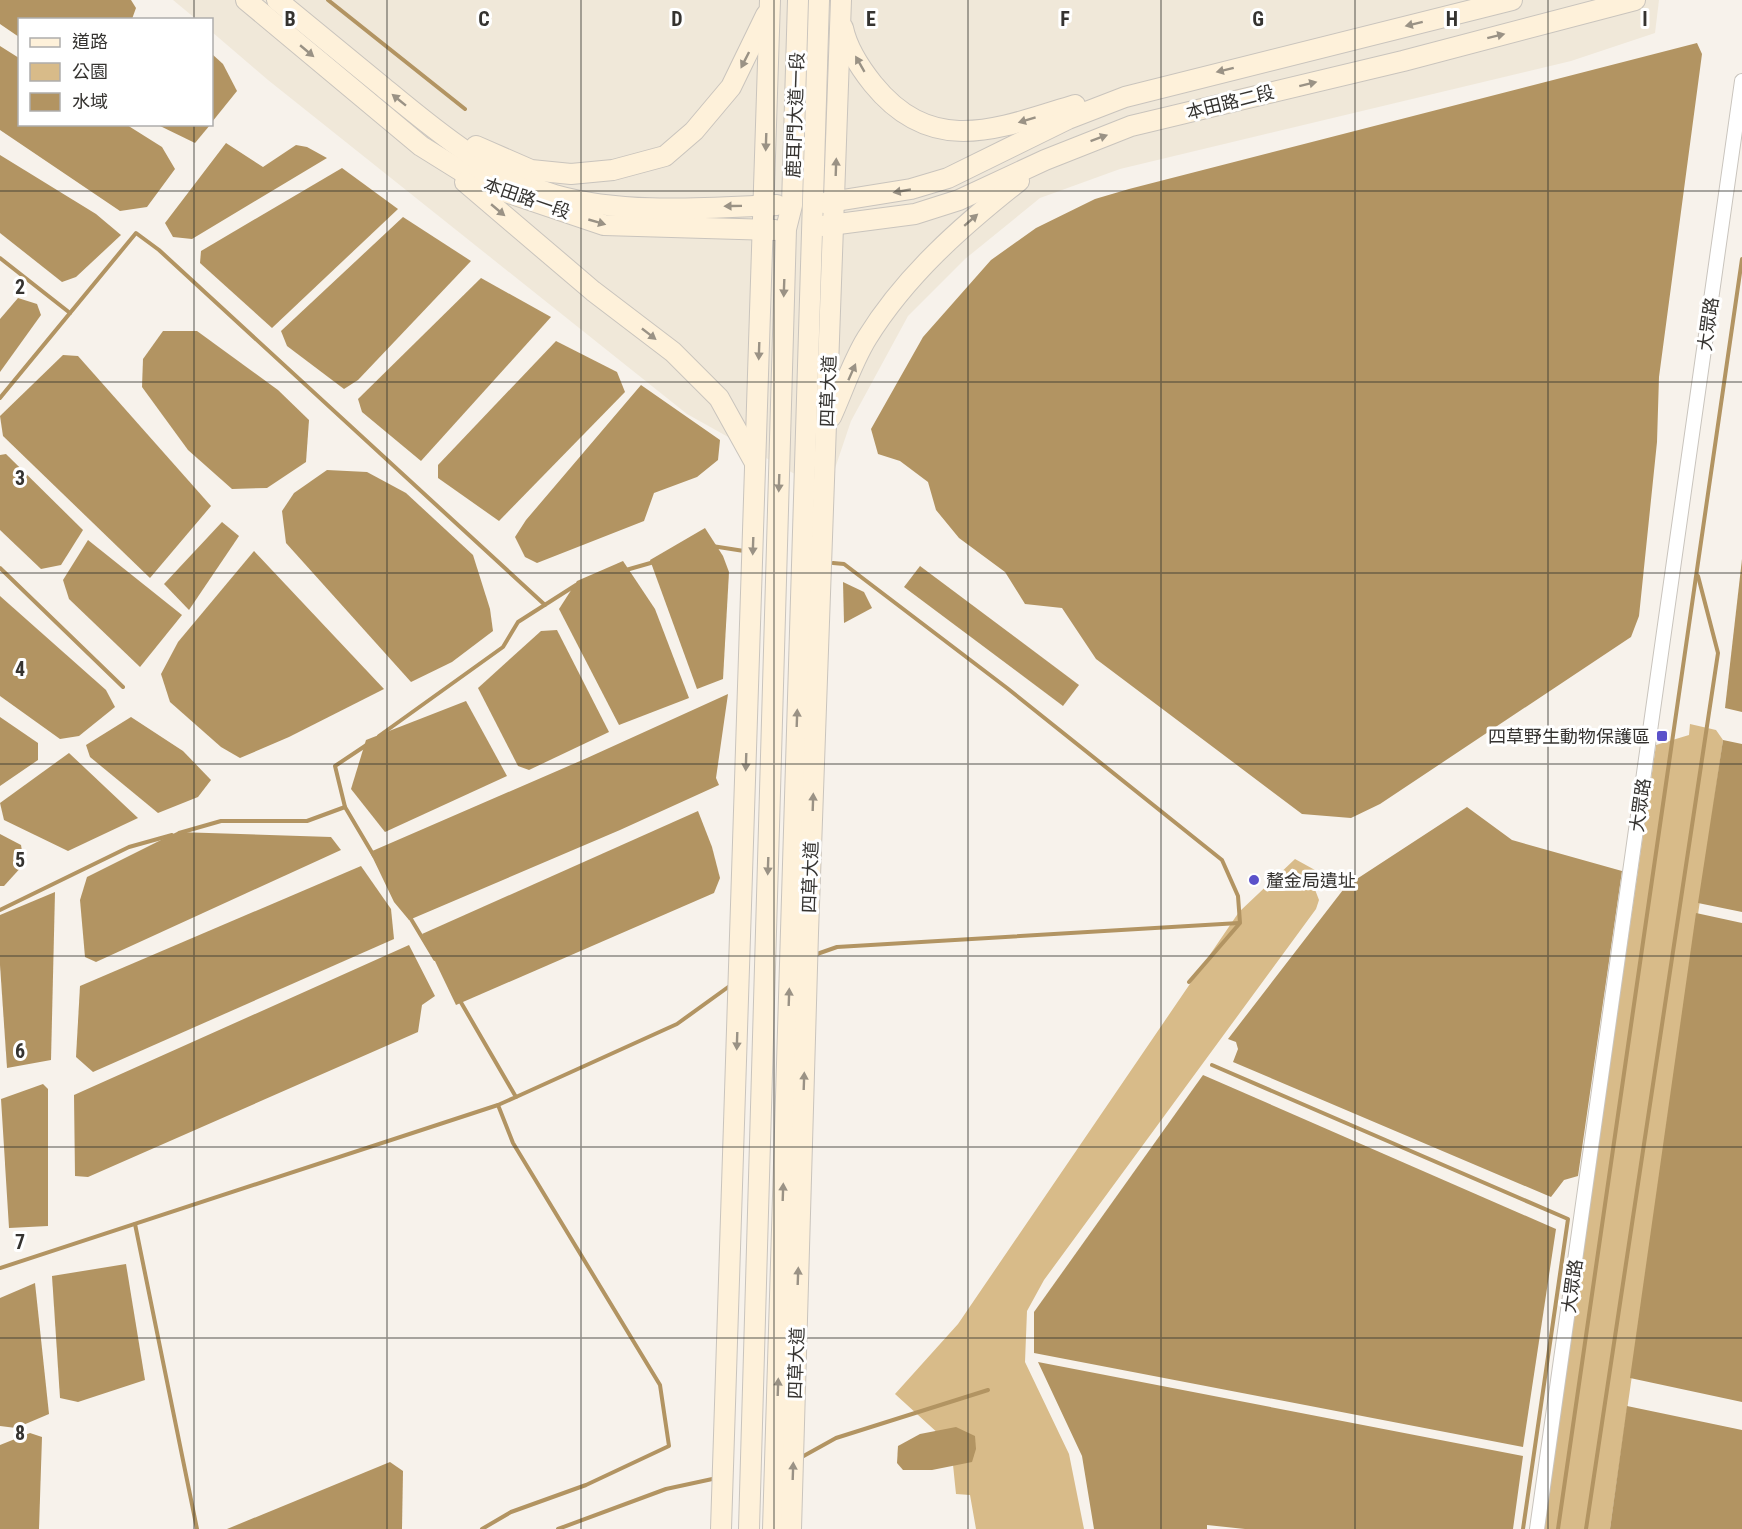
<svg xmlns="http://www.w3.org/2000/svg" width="1742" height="1529" font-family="'Roboto Condensed','Noto Sans TC',sans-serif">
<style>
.built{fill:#f0e8d9}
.green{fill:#d8bb89}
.water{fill:#b29462}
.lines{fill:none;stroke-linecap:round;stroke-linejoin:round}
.stream{stroke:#b29462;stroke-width:4}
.street-casing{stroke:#c9c4bd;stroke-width:16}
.secondary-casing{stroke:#c9c4bd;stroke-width:22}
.street{stroke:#fff;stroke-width:14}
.secondary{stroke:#fef1da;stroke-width:20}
.oneway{fill:#9a9285}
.grid{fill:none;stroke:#353330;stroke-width:1.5;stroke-opacity:0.55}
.poi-dot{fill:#5b52ca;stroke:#fff;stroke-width:2}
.labels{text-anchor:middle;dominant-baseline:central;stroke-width:6;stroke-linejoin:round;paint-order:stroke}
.street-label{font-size:18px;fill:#353330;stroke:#fff}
.poi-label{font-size:18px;fill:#353330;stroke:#fff;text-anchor:end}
.grid-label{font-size:20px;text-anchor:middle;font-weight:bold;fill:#353330;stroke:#fff;stroke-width:6;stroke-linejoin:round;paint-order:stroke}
</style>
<rect width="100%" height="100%" fill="#f7f2eb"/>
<path class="built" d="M173 0H1659L1655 33 1571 61 1120 169 1040 198 965 259 908 316 851 421 827 492 687 414 268 80 212 32V20L196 19Z"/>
<g class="green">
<path d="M1690 724 1716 730 1723 740 1610 1529H1543L1656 745 1689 735Z"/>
<path d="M1295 859 1333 880 1314 887 1319 900 1316 909 1044 1280 1027 1311 1025 1362 1069 1454 1084 1529H976L970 1495 956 1494 951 1445 895 1394 958 1324 1239 912Z"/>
</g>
<g class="water">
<path d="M0 0H131L136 8 132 19 20 20 19 37 0 24Z"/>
<path d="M1697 43 1702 54 1659 377 1657 442 1639 616 1631 637 1380 804 1351 818 1302 814 1096 659 1062 608 1025 604 1005 572 959 538 936 510 928 482 900 461 878 454 871 429 923 337 991 260 1036 228 1095 199 1129 189Z"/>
<path d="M0 46 19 58 20 124 127 125 162 147 175 169 147 207 120 211 0 130Z"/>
<path d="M212 54 223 64 237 91 212 122Z"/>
<path d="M158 125H210L195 143Z"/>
<path d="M226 143 263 167 296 145 307 147 327 158 192 239 173 237 165 223Z"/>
<path d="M0 155 96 214 121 235 76 277 62 282 0 233Z"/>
<path d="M342 168 398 209 272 328 200 263 201 251Z"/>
<path d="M403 217 471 261 358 380 344 389 287 346 281 331Z"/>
<path d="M481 278 551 317 421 461 362 412 358 399Z"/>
<path d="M18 298 37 304 41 315 0 372V319Z"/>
<path d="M163 331H197L278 390 309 420 306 462 267 488 232 489 188 450 142 387 143 359Z"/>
<path d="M556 341 617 372 625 392 499 521 438 478V465Z"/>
<path d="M63 355 78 356 211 506 150 578 3 436 0 416Z"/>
<path d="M641 385 720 440 718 460 697 477 654 493 644 521 537 563 525 557 515 537 526 520Z"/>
<path d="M6 454 83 530 61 565 41 569 0 530V455Z"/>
<path d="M327 470 367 472 406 493 473 555 490 609 493 631 452 662 411 682 286 543 282 511 294 493Z"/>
<path d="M222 522 239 536 189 610 164 584Z"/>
<path d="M705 528 723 556 729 572 723 679 697 689 650 560Z"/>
<path d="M88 540 182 615 140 667 69 599 63 580Z"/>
<path d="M254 551 384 689 289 737 240 758 221 747 170 702 161 674 178 642Z"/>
<path d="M1742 559V712L1725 708Z"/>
<path d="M623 561 655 609 689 698 619 725 559 609 577 581Z"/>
<path d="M920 566 1079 685 1063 706 904 587Z"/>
<path d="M843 582 864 592 872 608 844 623Z"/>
<path d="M0 596 106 690 115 707 79 736 60 739 0 696Z"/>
<path d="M557 630 609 732 529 770 518 766 478 688 541 631Z"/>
<path d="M728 694 716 778 719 785 620 830 409 920 394 902 370 852 587 758Z"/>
<path d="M466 701 507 776 385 832 351 789 366 740Z"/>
<path d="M0 717 38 743V760L0 786Z"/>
<path d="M131 717 183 751 211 780 198 797 158 813 90 757 86 745Z"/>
<path d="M1723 740 1742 744V912L1698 903Z"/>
<path d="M69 753 138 818 68 851 4 820 0 803Z"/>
<path d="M1467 807 1512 840 1622 871 1578 1176 1564 1180 1551 1197 1233 1062 1238 1049 1236 1042 1228 1039 1346 886Z"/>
<path d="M698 811 712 847 720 878 714 893 456 1005 422 934Z"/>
<path d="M177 832 331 837 341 850 96 962 85 957 80 900 87 877Z"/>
<path d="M0 834 21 845 24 864 4 886H0Z"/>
<path d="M361 866 391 909 394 939 93 1072 76 1057 80 986Z"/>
<path d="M55 892 51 1060 7 1068 0 965V915Z"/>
<path d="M1696 913 1742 923V1402L1630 1378Z"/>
<path d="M409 945 435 996 422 1005 418 1032 88 1177 75 1176 74 1095Z"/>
<path d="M1203 1075 1556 1229 1523 1447 1034 1353V1312Z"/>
<path d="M43 1084 48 1089V1226L9 1228 1 1099Z"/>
<path d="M126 1264 145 1380 78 1402 60 1398 52 1276Z"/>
<path d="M35 1283 49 1414 16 1428 0 1426V1298Z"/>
<path d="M1038 1362 1523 1456 1513 1529H1245L1207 1525V1529H1094L1082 1456Z"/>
<path d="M1627 1406 1742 1430V1529H1610Z"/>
<path d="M956 1427 975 1436 976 1449 972 1462 932 1470H903L897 1463 898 1446 920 1434Z"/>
<path d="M30 1433 42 1437 39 1529H0V1445Z"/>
<path d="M390 1462 403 1471 402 1529H227Z"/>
</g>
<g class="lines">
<g class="stream">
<path d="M328 0 465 109"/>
<path d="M0 258 70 313"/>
<path d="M0 398 136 233 159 250 545 605"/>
<path d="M712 546 744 551"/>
<path d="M833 563 844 564 1007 688 1222 860 1238 896 1240 923 1189 982"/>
<path d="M0 568 123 687"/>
<path d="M626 570 654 562"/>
<path d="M379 736 503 647 518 622 576 585"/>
<path d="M368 744 335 766 345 807 374 856"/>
<path d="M179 833 221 821H307L345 807"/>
<path d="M0 910 129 847 172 835"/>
<path d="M408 914 435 959"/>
<path d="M817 954 837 947 1239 923"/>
<path d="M459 999 516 1097 498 1105 513 1143 660 1385 669 1446 586 1485 511 1512 482 1529"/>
<path d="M1212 1065 1568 1219 1523 1529"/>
<path d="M516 1097 677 1024 731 985"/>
<path d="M135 1224 197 1529"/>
<path d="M0 1268 498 1105"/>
<path d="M800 1458 836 1438 988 1390"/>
<path d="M558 1529 666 1489 717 1478"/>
<path d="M1558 1529 1742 259"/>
<path d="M1586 1529 1718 653 1698 576"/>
</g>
<defs>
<path id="street" d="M1537 1529 1742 81"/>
<g id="secondary">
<path d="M246 0 421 146 482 184 604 225 775 230"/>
<path d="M277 0C312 29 348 58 383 87 435 130 489 176 555 195 625 215 704 208 777 205"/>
<path d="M843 28C847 47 861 69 873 84 933 158 999 128 1075 105"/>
<path d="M476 146 531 170 571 174 613 170 665 156 694 131 731 87 766 15"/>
<path d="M465 182 593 291 673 352 719 398 755 463"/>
<path d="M824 203 911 189 948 178 1068 119 1125 97 1512 0"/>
<path d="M823 226 915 214 959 200 1045 160 1131 126 1403 61 1635 0"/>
<path d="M831 417C843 391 852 362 867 338 906 275 962 226 1019 181"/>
<path d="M721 1529 770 0"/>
<path d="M749 1529 786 229 792 205 798 0"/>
<path d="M773 1529 819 0"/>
<path d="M791 1529 808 933 841 0"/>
</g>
</defs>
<use href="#street" class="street-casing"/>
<use href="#secondary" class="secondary-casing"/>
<use href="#street" class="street"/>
<use href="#secondary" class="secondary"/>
</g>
<defs><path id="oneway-solid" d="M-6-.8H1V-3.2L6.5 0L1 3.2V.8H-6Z" transform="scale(1.5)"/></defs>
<g class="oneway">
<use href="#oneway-solid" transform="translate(1414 24) rotate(166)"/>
<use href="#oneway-solid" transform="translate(1496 36) rotate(-14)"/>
<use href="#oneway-solid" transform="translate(307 51) rotate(40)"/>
<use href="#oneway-solid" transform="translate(745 60) rotate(117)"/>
<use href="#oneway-solid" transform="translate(860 64) rotate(-120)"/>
<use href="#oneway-solid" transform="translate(1225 70) rotate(166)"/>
<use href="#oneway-solid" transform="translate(1308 84) rotate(-14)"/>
<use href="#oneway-solid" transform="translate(399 100) rotate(-141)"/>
<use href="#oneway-solid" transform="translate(1027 120) rotate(163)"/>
<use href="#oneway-solid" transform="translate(1099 138) rotate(-20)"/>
<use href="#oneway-solid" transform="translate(766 142) rotate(92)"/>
<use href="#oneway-solid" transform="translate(836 167) rotate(-88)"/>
<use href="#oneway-solid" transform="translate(902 191) rotate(170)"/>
<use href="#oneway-solid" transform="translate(733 206) rotate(179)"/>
<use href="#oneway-solid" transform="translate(498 210) rotate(40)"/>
<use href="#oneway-solid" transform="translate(971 220) rotate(-41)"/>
<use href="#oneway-solid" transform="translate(597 222) rotate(16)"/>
<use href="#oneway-solid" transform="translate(784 288) rotate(92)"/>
<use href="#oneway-solid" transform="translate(649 334) rotate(38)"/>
<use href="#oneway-solid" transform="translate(759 351) rotate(92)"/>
<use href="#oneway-solid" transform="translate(852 372) rotate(-66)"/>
<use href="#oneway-solid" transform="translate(779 483) rotate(92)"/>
<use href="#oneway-solid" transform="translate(753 546) rotate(92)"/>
<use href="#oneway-solid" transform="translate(797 718) rotate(-88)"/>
<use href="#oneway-solid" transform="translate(746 762) rotate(92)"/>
<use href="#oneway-solid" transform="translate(813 802) rotate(-88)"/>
<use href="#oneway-solid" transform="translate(768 866) rotate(92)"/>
<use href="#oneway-solid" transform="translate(789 997) rotate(-88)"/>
<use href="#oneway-solid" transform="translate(737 1041) rotate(92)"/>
<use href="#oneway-solid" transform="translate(804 1081) rotate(-88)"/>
<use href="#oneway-solid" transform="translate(783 1192) rotate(-88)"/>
<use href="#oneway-solid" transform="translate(798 1276) rotate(-88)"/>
<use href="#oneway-solid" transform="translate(778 1387) rotate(-88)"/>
<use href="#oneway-solid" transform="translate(793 1471) rotate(-88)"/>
</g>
<path class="grid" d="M194 0V20M387 0V1529M581 0V1529M774 0V1529M968 0V1529M1161 0V1529M1355 0V1529M1548 0V1529M194 124V1529M0 191H1742M0 382H1742M0 573H1742M0 764H1742M0 956H1742M0 1147H1742M0 1338H1742"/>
<g class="poi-dot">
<rect x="1656" y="730" width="12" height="12" rx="3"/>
<circle cx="1254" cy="880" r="6"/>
</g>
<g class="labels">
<g class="street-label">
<text transform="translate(1230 102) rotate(-14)">本田路二段</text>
<text transform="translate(795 115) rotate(-88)">鹿耳門大道一段</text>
<text transform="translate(527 198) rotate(19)">本田路一段</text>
<text transform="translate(1708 324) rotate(-82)">大眾路</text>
<text transform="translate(828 391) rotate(-88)">四草大道</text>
<text transform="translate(1640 805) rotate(-82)">大眾路</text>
<text transform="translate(810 877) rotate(-88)">四草大道</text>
<text transform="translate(1572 1286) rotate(-82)">大眾路</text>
<text transform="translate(796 1363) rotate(-88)">四草大道</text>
</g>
<g class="poi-label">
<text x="1650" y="736">四草野生動物保護區</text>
<text x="1266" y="880" text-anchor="start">釐金局遺址</text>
</g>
</g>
<g class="grid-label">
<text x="290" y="26">B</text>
<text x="484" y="26">C</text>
<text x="677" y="26">D</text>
<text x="871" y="26">E</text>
<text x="1065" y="26">F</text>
<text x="1258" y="26">G</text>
<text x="1452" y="26">H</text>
<text x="1645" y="26">I</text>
<text x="20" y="294">2</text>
<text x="20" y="485">3</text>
<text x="20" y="676">4</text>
<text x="20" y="867">5</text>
<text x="20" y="1058">6</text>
<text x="20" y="1249">7</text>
<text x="20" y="1440">8</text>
</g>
<rect x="18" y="18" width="195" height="108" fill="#ffffff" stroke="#aeadac" stroke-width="1.5"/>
<rect x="30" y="38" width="30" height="9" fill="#fef1da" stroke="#aeadac" stroke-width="1.5"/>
<text x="72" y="48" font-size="18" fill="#353330">道路</text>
<rect x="30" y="63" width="30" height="18" fill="#d8bb89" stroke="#aeadac" stroke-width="1.5"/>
<text x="72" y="78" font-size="18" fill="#353330">公園</text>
<rect x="30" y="93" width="30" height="18" fill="#b29462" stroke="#aeadac" stroke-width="1.5"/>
<text x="72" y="108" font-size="18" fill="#353330">水域</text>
</svg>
